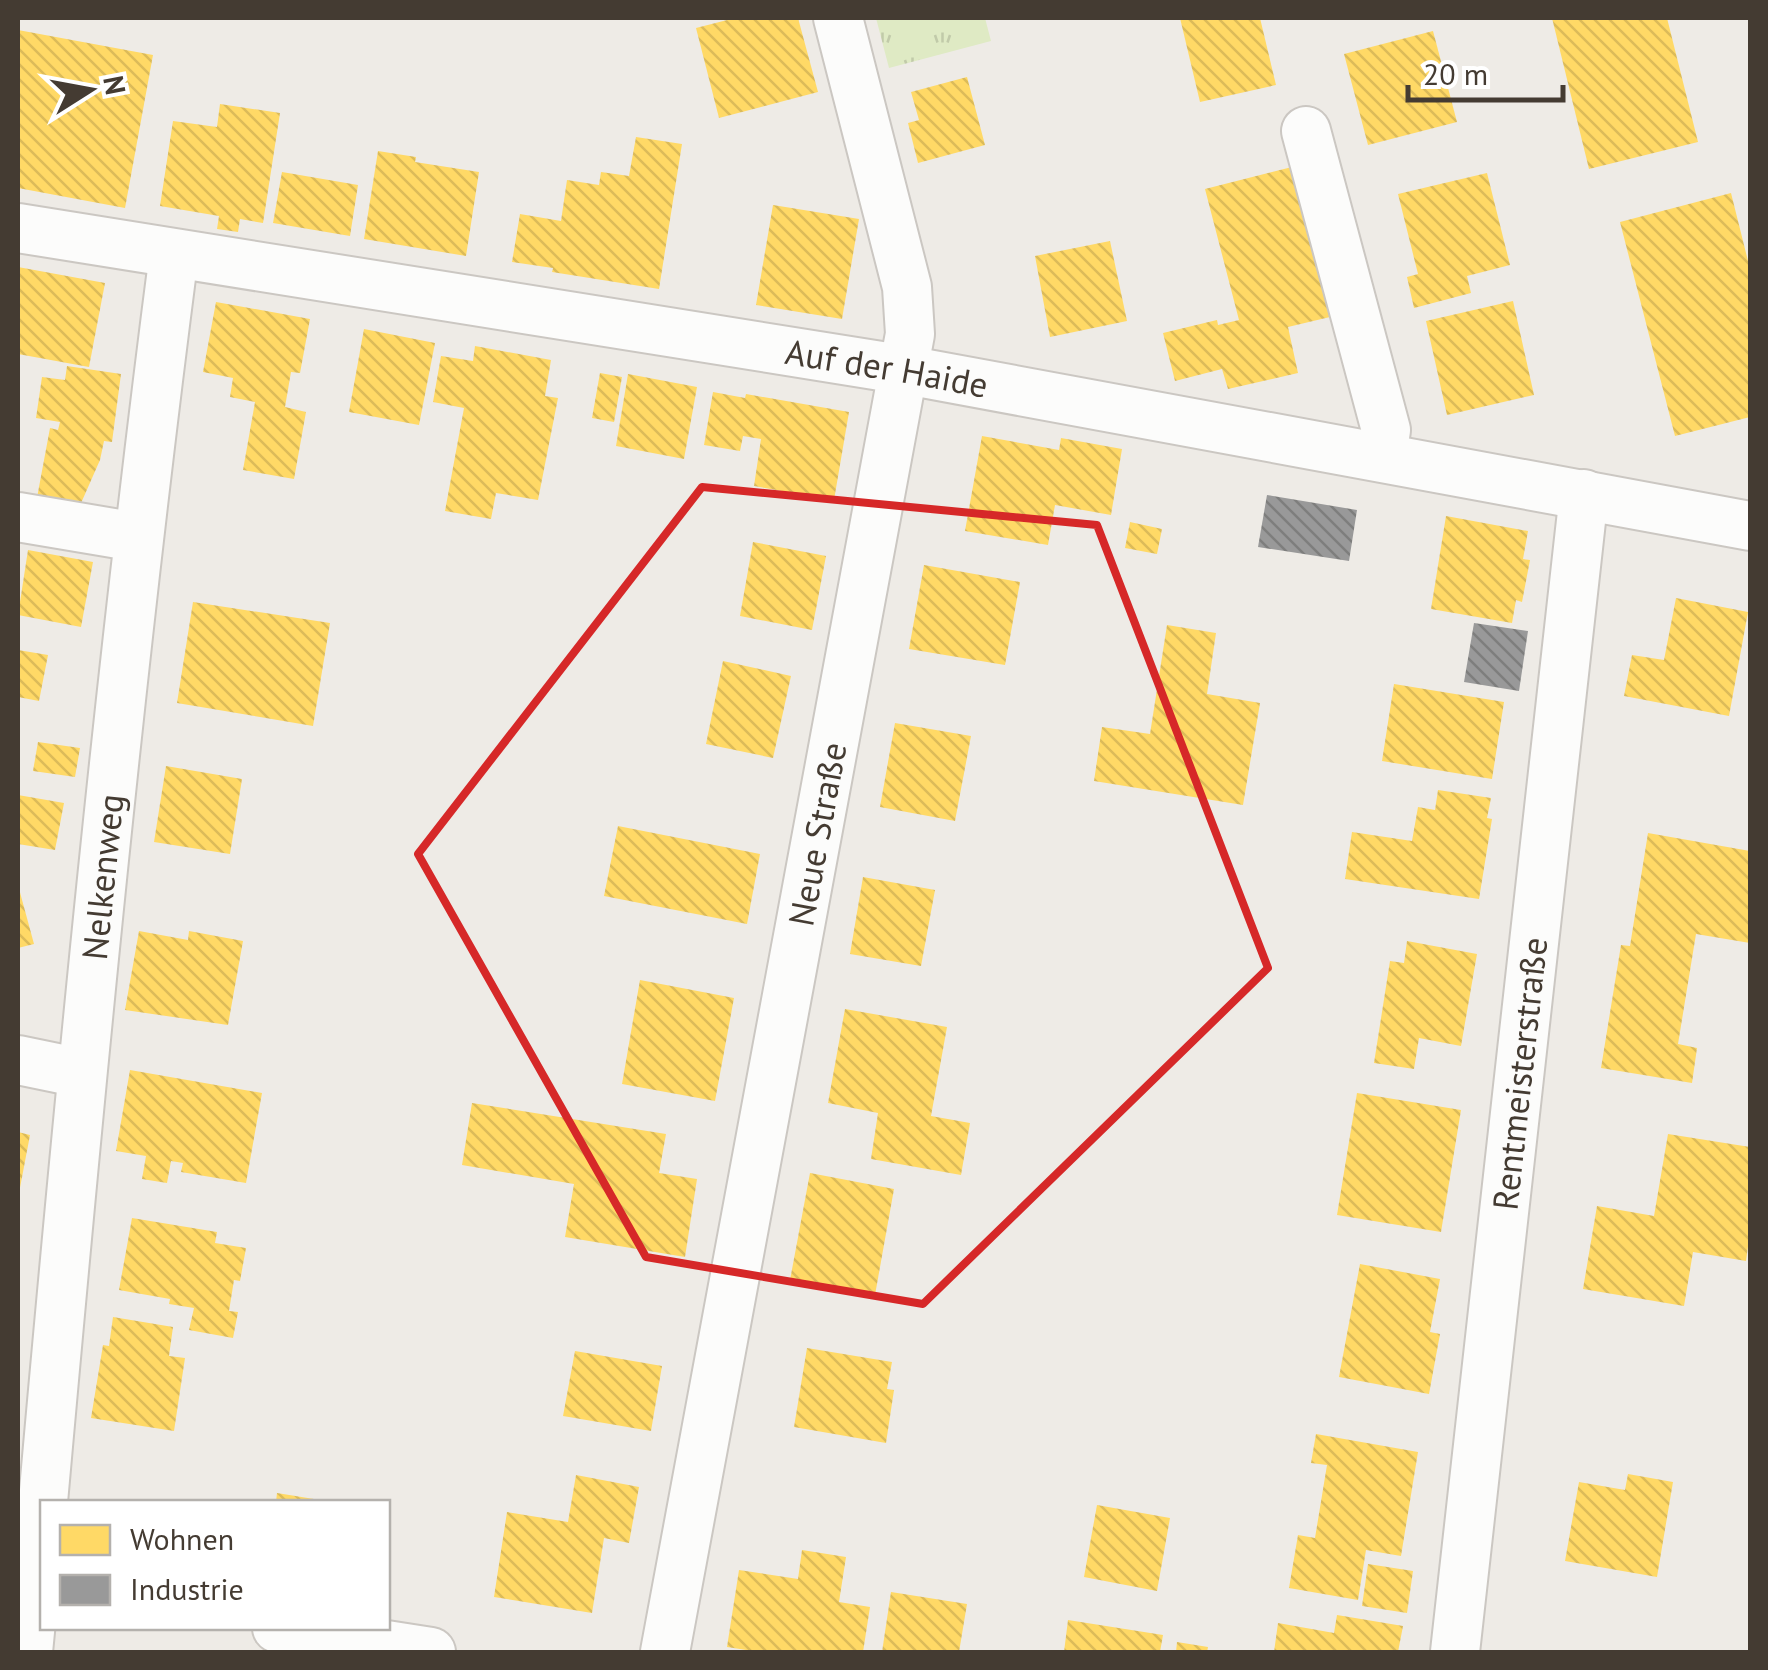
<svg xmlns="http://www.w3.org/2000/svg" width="1768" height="1670" font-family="'PT Sans',sans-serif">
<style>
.grass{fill:url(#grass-tufts)}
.homes{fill:url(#homes-back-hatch)}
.industry{fill:url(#industry-back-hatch)}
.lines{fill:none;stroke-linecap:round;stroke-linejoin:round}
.minor-casing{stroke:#cbc7c2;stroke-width:52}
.minor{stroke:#fcfcfb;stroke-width:48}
.marked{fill:none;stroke:#d62828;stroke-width:8;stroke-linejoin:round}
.labels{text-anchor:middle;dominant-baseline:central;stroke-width:10;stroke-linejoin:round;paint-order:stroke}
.street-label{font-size:35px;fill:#443b32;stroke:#fff}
</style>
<defs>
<pattern id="grass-tufts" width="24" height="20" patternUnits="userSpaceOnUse" patternTransform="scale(2.5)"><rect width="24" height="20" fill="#dfeac4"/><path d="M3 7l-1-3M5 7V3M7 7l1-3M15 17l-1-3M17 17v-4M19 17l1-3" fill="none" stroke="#c1caa9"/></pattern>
<pattern id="homes-back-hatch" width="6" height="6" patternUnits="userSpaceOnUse" patternTransform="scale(2.5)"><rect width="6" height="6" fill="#ffd966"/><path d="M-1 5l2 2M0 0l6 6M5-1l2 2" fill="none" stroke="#dcbb59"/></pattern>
<pattern id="industry-back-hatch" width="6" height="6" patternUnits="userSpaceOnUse" patternTransform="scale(2.5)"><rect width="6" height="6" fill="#999"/><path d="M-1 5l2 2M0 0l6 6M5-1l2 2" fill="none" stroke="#7e7e7d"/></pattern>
</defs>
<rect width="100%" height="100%" fill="#eeebe6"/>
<path class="grass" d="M876 18H985L991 41 889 68Z"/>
<g class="homes">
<path d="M735 18H798L818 92 719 118 696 28Z"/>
<path d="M1180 18H1260L1276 85 1200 102Z"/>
<path d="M1552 18H1667L1698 142 1589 169Z"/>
<path d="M18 30 153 55 125 208 18 188Z"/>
<path d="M1433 31 1457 122 1368 145 1344 54Z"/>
<path d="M967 77 985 145 918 163 908 123 919 120 911 92Z"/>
<path d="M220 104 280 113 263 223 240 219 238 232 217 229 219 216 160 206 173 121 217 127Z"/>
<path d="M636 137 682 144 659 289 552 272 553 268 512 262 520 214 561 221 567 180 599 185 601 172 629 176Z"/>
<path d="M378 151 416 157 415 162 479 172 466 256 364 239Z"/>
<path d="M1292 167 1330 317 1288 327 1298 373 1228 389 1222 369 1175 381 1163 333 1217 320 1218 325 1239 320 1205 189Z"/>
<path d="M282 172 358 185 350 236 273 223Z"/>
<path d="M1487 173 1510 265 1467 276 1471 293 1414 308 1407 277 1418 274 1398 194Z"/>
<path d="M1731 193 1750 269V417L1675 436 1620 222Z"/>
<path d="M773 205 859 219 842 319 756 305Z"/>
<path d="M1110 241 1127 321 1050 337 1035 256Z"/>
<path d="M18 267 105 283 89 367 18 354Z"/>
<path d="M1513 301 1534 395 1447 415 1426 321Z"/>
<path d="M216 302 310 319 300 373 291 372 285 407 306 412 294 479 243 470 255 402 230 397 233 378 203 372Z"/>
<path d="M364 329 435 343 419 425 349 412Z"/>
<path d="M475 346 551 360 545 396 558 398 538 500 496 493 491 519 445 511 464 408 433 402 441 356 473 361Z"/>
<path d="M67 366 121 374 112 442 104 441 100 460 78 510 36 503 50 428 58 430 60 422 36 418 42 377 65 380Z"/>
<path d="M600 373 622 377 614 422 592 418Z"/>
<path d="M628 374 697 387 684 459 616 446Z"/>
<path d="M713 392 745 398 746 394 849 412 834 500 754 486 761 439 743 436 740 451 704 445Z"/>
<path d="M982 436 1059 450 1061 438 1122 449 1111 515 1055 505 1048 545 965 531Z"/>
<path d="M1446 516 1528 531 1523 559 1530 560 1522 602 1516 600 1512 623 1431 609Z"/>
<path d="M1130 522 1162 529 1157 554 1125 548Z"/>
<path d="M753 542 826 556 812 630 740 616Z"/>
<path d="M28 550 93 562 81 627 18 615Z"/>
<path d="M924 565 1020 582 1005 665 909 649Z"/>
<path d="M1676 598 1748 612 1729 716 1624 696 1632 655 1664 660Z"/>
<path d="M193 602 330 623 313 726 177 703Z"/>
<path d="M1167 625 1216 633 1207 694 1260 703 1243 805 1094 781 1102 727 1150 734Z"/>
<path d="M18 650 48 655 39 701 18 697Z"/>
<path d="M723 661 791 676 773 758 706 744Z"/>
<path d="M1394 684 1504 702 1492 779 1382 761Z"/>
<path d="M895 723 971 736 955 821 880 807Z"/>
<path d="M38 742 80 748 75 777 33 771Z"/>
<path d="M166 766 242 779 230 854 154 842Z"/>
<path d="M1438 790 1491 798 1487 818 1492 819 1479 899 1345 879 1352 832 1412 841 1418 807 1435 810Z"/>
<path d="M18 795 64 803 55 850 18 844Z"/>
<path d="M618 826 760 854 747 924 604 896Z"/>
<path d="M1648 833 1750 851V943L1696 934 1678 1044 1697 1048 1692 1083 1601 1068 1621 945 1630 946Z"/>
<path d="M863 877 935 890 921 966 850 954Z"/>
<path d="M18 885 34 944 18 948Z"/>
<path d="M139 931 188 940 189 931 243 941 228 1025 125 1010Z"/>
<path d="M1407 941 1477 954 1461 1046 1419 1038 1414 1069 1374 1063 1390 961 1404 963Z"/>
<path d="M640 980 734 998 715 1101 622 1084Z"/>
<path d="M845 1009 947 1027 931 1116 970 1123 961 1175 871 1159 878 1113 828 1103Z"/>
<path d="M130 1070 262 1093 246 1183 181 1172 183 1163 171 1161 167 1183 142 1179 146 1156 116 1151Z"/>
<path d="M1357 1093 1461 1110 1441 1232 1337 1215Z"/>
<path d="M472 1103 666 1134 659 1173 697 1179 685 1257 565 1237 574 1184 462 1165Z"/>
<path d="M18 1132 30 1135 19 1193 18 1192Z"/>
<path d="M1668 1134 1750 1147V1232L1746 1261 1693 1252 1684 1306 1583 1289 1597 1206 1654 1216Z"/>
<path d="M810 1173 894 1189 875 1295 790 1280Z"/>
<path d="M132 1218 217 1232 215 1243 246 1248 240 1281 234 1280 229 1311 238 1312 233 1338 189 1330 194 1308 169 1304 170 1299 119 1290Z"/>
<path d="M1360 1264 1440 1279 1430 1332 1440 1334 1429 1394 1339 1377Z"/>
<path d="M113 1317 173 1327 169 1356 185 1358 174 1431 91 1418 103 1345 109 1346Z"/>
<path d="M807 1348 892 1362 887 1389 894 1390 886 1443 794 1427Z"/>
<path d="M575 1351 662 1366 651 1431 563 1416Z"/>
<path d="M1316 1434 1418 1452 1401 1556 1366 1550 1358 1600 1289 1588 1298 1535 1315 1538 1327 1465 1311 1463Z"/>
<path d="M1628 1474 1673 1482 1657 1577 1565 1561 1579 1482 1625 1490Z"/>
<path d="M576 1475 639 1487 629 1543 604 1538 592 1613 494 1597 507 1512 568 1522Z"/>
<path d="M277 1493 320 1500 319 1502H276Z"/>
<path d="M1097 1505 1170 1518 1157 1591 1084 1577Z"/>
<path d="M802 1550 846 1557 839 1602 870 1607 863 1652H759L727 1647 739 1570 798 1579Z"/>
<path d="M1368 1564 1413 1571 1407 1613 1362 1606Z"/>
<path d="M891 1592 967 1604 959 1652H882Z"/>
<path d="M1337 1615 1403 1626 1398 1652H1274L1278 1623 1334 1633Z"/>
<path d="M1068 1620 1163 1635 1160 1652H1064Z"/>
<path d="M1177 1642 1208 1647 1207 1652H1176Z"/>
</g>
<g class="industry">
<path d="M1267 495 1357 510 1349 561 1258 547Z"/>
<path d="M1474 623 1528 631 1519 691 1464 682Z"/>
</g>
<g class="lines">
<defs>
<g id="minor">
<path d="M1306 131 1386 430 1382 457"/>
<path id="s1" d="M18 228 906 370 1750 526"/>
<path d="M18 517 137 537"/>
<path d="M18 1060 81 1073"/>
<path id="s2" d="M43 1502C80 1086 120 669 174 254"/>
<path d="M277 1628 431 1652"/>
<path d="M28 1652 42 1509"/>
<path id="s3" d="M665 1652 910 334 907 287 838 18"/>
<path id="s4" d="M1455 1652 1584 494"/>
</g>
</defs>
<use href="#minor" class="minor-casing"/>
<use href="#minor" class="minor"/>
</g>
<path class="marked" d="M702 487 1097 525 1268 968 923 1304 646 1257 418 854Z"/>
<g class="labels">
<g class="street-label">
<text stroke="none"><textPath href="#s1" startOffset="880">Auf der Haide</textPath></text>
<text stroke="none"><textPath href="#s3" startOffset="832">Neue Straße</textPath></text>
<text stroke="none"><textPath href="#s2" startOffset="628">Nelkenweg</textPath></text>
<text stroke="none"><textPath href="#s4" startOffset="582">Rentmeisterstraße</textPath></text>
</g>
</g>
<rect width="1768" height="1670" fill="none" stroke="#443b32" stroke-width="40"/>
<rect x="40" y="1500" width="350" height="130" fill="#ffffff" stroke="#b4b1ad" stroke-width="2.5"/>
<rect x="60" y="1525" width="50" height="30" fill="#ffd966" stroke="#b4b1ad" stroke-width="2.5"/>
<text x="130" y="1550" font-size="30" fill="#443b32">Wohnen</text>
<rect x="60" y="1575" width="50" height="30" fill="#999999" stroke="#b4b1ad" stroke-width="2.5"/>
<text x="130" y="1600" font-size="30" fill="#443b32">Industrie</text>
<g transform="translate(90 90) rotate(79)" stroke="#ffffff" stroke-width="8" paint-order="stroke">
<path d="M0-8L18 38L0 25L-18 38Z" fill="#443b32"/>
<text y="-15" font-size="28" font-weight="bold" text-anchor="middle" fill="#443b32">N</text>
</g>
<path d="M1408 85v15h155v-15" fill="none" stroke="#443b32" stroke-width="5"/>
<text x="1423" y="85" font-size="30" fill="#443b32" stroke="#ffffff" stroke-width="8" paint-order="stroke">20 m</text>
</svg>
